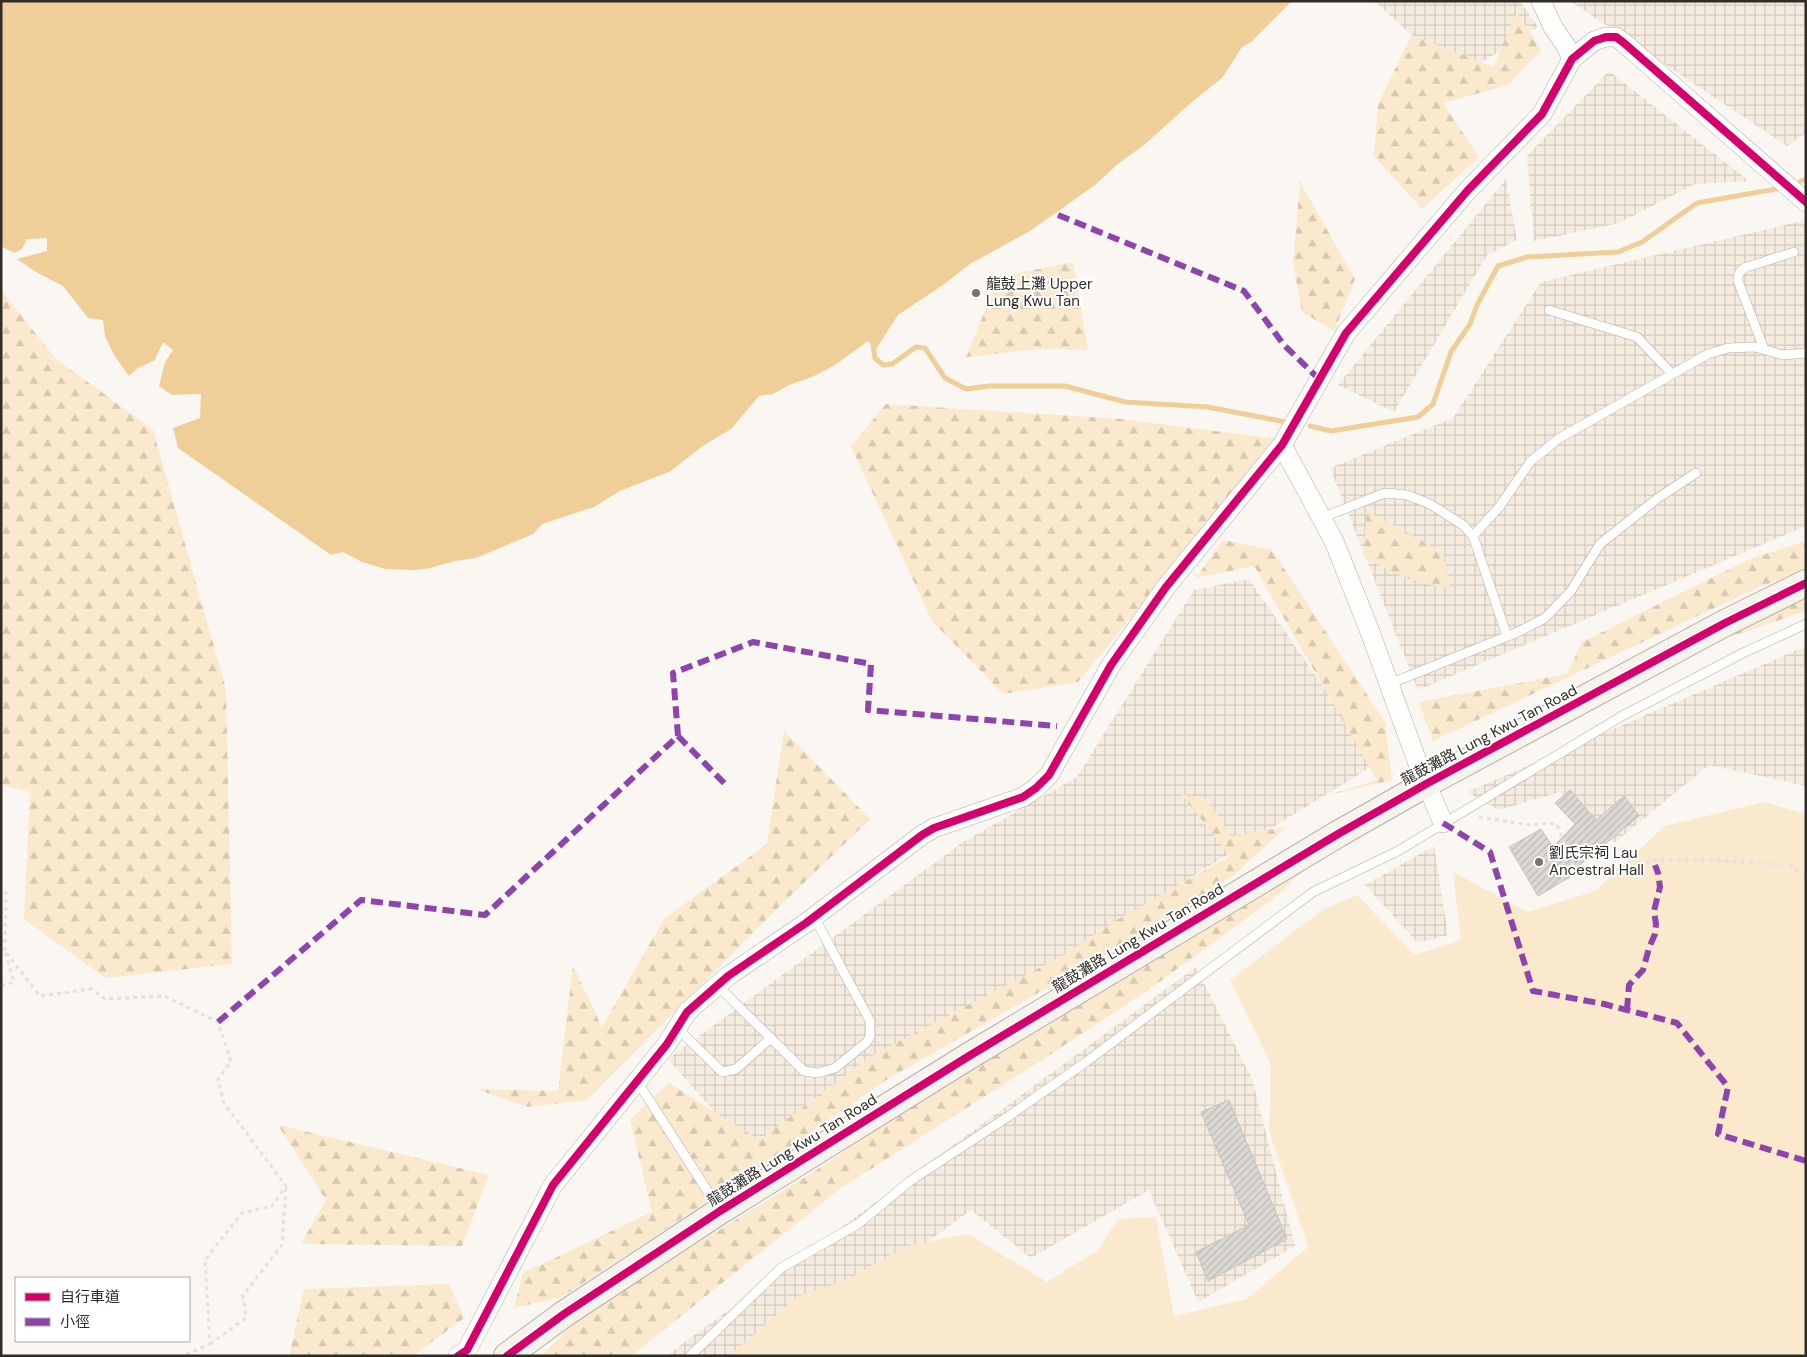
<svg xmlns="http://www.w3.org/2000/svg" width="1807" height="1357" font-family="'DM Sans','Noto Sans TC',sans-serif">
<style>
.industrial{fill:url(#industrial-grid)}
.grass{fill:#fbe9ce}
.forest{fill:url(#forest-firs)}
.water{fill:#f0ce97}
.lines{fill:none;stroke-linecap:round;stroke-linejoin:round}
.stream{stroke:#f0ce97;stroke-width:5}
.building{fill:url(#building-hatch);stroke:#c6c3be}
.lane-casing{stroke:#b2afab;stroke-width:10}
.street-casing{stroke:#b2afab;stroke-width:20}
.secondary-casing{stroke:#b2afab;stroke-width:28}
.path{stroke:#e2e2e0;stroke-width:3;stroke-dasharray:4 4;stroke-linecap:butt}
.lane{stroke:#fefefd;stroke-width:9}
.street{stroke:#fefefd;stroke-width:19}
.secondary{stroke:#f6f3ec;stroke-width:26}
.quiet{stroke:#8e44ad;stroke-width:6;stroke-dasharray:12 6;stroke-linecap:butt}
.cycleway-casing{stroke:#fff;stroke-width:11}
.cycleway{stroke:#d6006c;stroke-width:8}
.poi-dot{fill:#77736e;stroke:#fff;stroke-width:2}
.labels{text-anchor:middle;dominant-baseline:central;stroke-width:4;stroke-linejoin:round;paint-order:stroke}
.poi-label{font-size:15px;fill:#302d28;stroke:#fff;text-anchor:start}
.street-label{font-size:15px;fill:#302d28;stroke:#fff}
</style>
<defs>
<pattern id="industrial-grid" width="8" height="8" patternUnits="userSpaceOnUse" patternTransform="scale(1.25)"><rect width="8" height="8" fill="#f5ecdf"/><path d="M0 4h8M4 0v8" fill="none" stroke="#d2cbbf"/></pattern>
<pattern id="forest-firs" width="22" height="20" patternUnits="userSpaceOnUse" patternTransform="scale(1.25)"><rect width="22" height="20" fill="#fbe9ce"/><path d="M5 1l3.5 6h-7zM16 11l3.5 6h-7z" fill="#d7c8b1"/></pattern>
<pattern id="building-hatch" width="6" height="6" patternUnits="userSpaceOnUse" patternTransform="scale(1.25)"><rect width="6" height="6" fill="#dcd8d4"/><path d="M-1 1l2-2M0 6l6-6M5 7l2-2" fill="none" stroke="#bdbab6"/></pattern>
</defs>
<rect width="100%" height="100%" fill="#faf6f1"/>
<g class="industrial">
<path d="M1374 1H1520L1538 27 1458 77Z"/>
<path d="M1570 1H1806V133L1787 146Z"/>
<path d="M1609 71 1749 181 1695 184 1619 223 1534 241 1527 156Z"/>
<path d="M1506 179 1517 240 1487 255 1394 412 1338 385Z"/>
<path d="M1802 221 1806 227V526L1418 690 1330 468 1453 418 1541 282Z"/>
<path d="M1249 579 1376 764 747 1149 668 1059 963 842 1077 777 1194 590Z"/>
<path d="M1806 646V786L1709 765 1614 843 1560 792 1499 810 1467 792Z"/>
<path d="M1434 846 1448 935 1418 943 1365 885Z"/>
<path d="M1196 967 1252 1079 1295 1246 1198 1302 1149 1190 1031 1258 971 1210 772 1356H666Z"/>
</g>
<path class="grass" d="M1764 802 1806 814V1356H730L796 1297 844 1281 906 1246 968 1234 1047 1282 1098 1250 1118 1219 1156 1217 1174 1316 1247 1299 1308 1247 1269 1131 1271 1064 1230 980 1324 909 1357 895 1415 955 1461 940 1453 872 1528 912 1595 891 1665 826Z"/>
<g class="forest">
<path d="M1517 12 1541 50 1508 85 1443 103 1479 157 1422 209 1374 156 1378 104 1412 35 1493 67Z"/>
<path d="M1300 182 1355 279 1334 331 1302 312 1293 263Z"/>
<path d="M1073 262 1088 350 1041 349 966 357 999 277Z"/>
<path d="M1 290 55 358 153 430 226 689 232 964 105 978 24 919 30 792 1 785Z"/>
<path d="M886 404 1121 419 1277 439 1078 682 1003 694 932 621 851 446Z"/>
<path d="M1367 511 1443 552 1451 588C1414 584 1395 574 1363 556Z"/>
<path d="M1223 540 1272 550 1385 722 1392 780 1325 796 1377 780 1254 566 1196 578Z"/>
<path d="M1806 541V570L1759 587 1433 741 1419 702 1567 674 1582 642 1750 559Z"/>
<path d="M1806 598V611L1695 649Z"/>
<path d="M784 731 870 819 777 909 587 1100 528 1107 476 1089 558 1091 573 965 602 1027 664 919 767 844Z"/>
<path d="M1181 794 1207 799 1231 836 1286 827 1234 875 1162 922 886 1080 786 1150 562 1297 514 1308 523 1273 652 1212 630 1120 669 1083 759 1140 871 1056 1060 957 1120 918 1230 856Z"/>
<path d="M1304 870 1272 900 1148 990 1039 1062 841 1188 631 1356H541L583 1314 831 1161 861 1138 1081 1001Z"/>
<path d="M278 1125 489 1175 462 1246 301 1244 326 1200Z"/>
<path d="M449 1284 464 1318 413 1356H289L304 1289Z"/>
</g>
<path class="water" d="M1 1H1292L1251 42 1242 47 1222 78 1193 101 1144 145 1119 163 1095 185 1030 231 970 264 943 285 898 315 876 349 868 341 835 365 812 377 789 385 773 394 759 396 731 429 701 447 671 471 620 491 594 507 542 524 533 534 476 558 455 561 430 568 415 570 385 569 362 562 343 552 331 555 178 448 173 428 200 418 201 394 172 395 159 386 165 362 173 350 163 342 155 360 138 368 129 376 114 355 105 336 103 320 88 318 63 286 34 271 17 259 47 251V238L27 239 22 249 14 253 1 246Z"/>
<g class="lines">
<g class="stream">
<path d="M1801 181 1806 179"/>
<path d="M873 346 875 358 883 365 892 364 916 347 925 348 945 378 966 389 989 386H1065L1125 402 1208 407 1291 423"/>
<path d="M1310 426 1331 431 1418 417 1433 404 1451 352 1470 324 1477 305 1498 266 1527 257 1618 252 1642 242 1697 203 1781 188"/>
</g>
</g>
<g class="building">
<path d="M1570 790 1596 820 1624 796 1639 816 1569 874 1570 877 1538 896 1509 847 1541 829 1553 847 1575 824 1555 803Z"/>
<path d="M1229 1100 1287 1239 1208 1281 1196 1252 1249 1225 1201 1112Z"/>
</g>
<g class="lines">
<defs>
<g id="lane">
<path d="M1549 310 1637 337 1672 374"/>
<path d="M1764 349 1738 281C1738 273 1740 270 1747 267L1794 252"/>
<path d="M1321 518 1385 493 1407 495 1430 504 1463 525 1473 536 1507 636"/>
<path d="M1473 536 1500 506 1530 462 1558 439 1708 354 1728 348 1755 347 1783 355 1806 353"/>
<path d="M1389 684 1518 632 1545 618 1571 591 1600 544 1658 498 1696 473"/>
<path d="M717 985 804 1071 818 1073 835 1068 867 1042 870 1036V1021L814 917"/>
<path d="M677 1028 722 1072 736 1069 771 1038"/>
<path d="M637 1081 719 1209"/>
<path d="M690 1356 781 1268 858 1224 910 1181 1009 1116 1086 1062 1313 892 1398 851 1622 716 1743 653 1806 624"/>
</g>
<g id="street">
<path d="M1541 1 1553 27 1566 46 1572 59"/>
<path d="M1282 445 1334 541 1370 632 1417 761 1443 823"/>
<path d="M458 1356 467 1350 553 1185 667 1044 687 1012 728 976 806 923 922 835 934 828 1023 797 1036 788 1049 775 1111 665 1166 587 1282 445 1346 333 1468 190 1542 114 1572 59 1594 41 1606 37H1616L1624 43 1806 202"/>
</g>
<path id="secondary" d="M507 1356 564 1314 720 1211 969 1056 1338 834 1426 784 1725 623 1806 583"/>
</defs>
<use href="#lane" class="lane-casing"/>
<use href="#street" class="street-casing"/>
<use href="#secondary" class="secondary-casing"/>
<g class="path">
<path d="M1479 817 1530 825 1556 823 1576 871 1614 870 1634 867 1655 860 1723 861 1790 865 1806 877"/>
<path d="M5 951 6 889"/>
<path d="M1 986 14 982 5 951 40 996 92 989 105 999 164 996 218 1022 231 1062 218 1079 224 1103 286 1186 272 1206 242 1213 205 1260 210 1344 183 1356"/>
<path d="M210 1344 246 1318 243 1295 282 1245 286 1187"/>
</g>
<use href="#lane" class="lane"/>
<use href="#street" class="street"/>
<use href="#secondary" class="secondary"/>
<g class="quiet">
<path d="M1058 215 1244 291 1284 345 1320 380"/>
<path d="M678 736 728 787"/>
<path d="M1443 823 1490 852 1533 991 1604 1004 1677 1023 1728 1087 1718 1134 1806 1161"/>
<path d="M1627 1010 1629 985 1643 970 1649 948 1655 934 1656 924 1654 911 1660 887 1658 873 1655 865"/>
<path d="M218 1022 361 900 485 915 678 736 673 673 753 642 871 664 868 710 1057 726"/>
</g>
<defs>
<g id="cycleway">
<path d="M458 1356 467 1350 553 1185 667 1044 687 1012 728 976 806 923 922 835 934 828 1023 797 1036 788 1049 775 1111 665 1166 587 1282 445 1346 333 1468 190 1542 114 1572 59 1594 41 1606 37H1616L1624 43 1806 202"/>
<path d="M507 1356 564 1314 720 1211 969 1056 1338 834 1426 784 1725 623 1806 583"/>
</g>
</defs>
<use href="#cycleway" class="cycleway-casing"/>
<use href="#cycleway" class="cycleway"/>
</g>
<g class="poi-dot">
<circle cx="976" cy="293" r="5"/>
<circle cx="1539" cy="862" r="5"/>
</g>
<g class="labels">
<g class="poi-label">
<text x="986" y="284">龍鼓上灘 Upper<tspan x="986" dy="17">Lung Kwu Tan</tspan></text>
<text x="1549" y="853">劉氏宗祠 Lau<tspan x="1549" dy="17">Ancestral Hall</tspan></text>
</g>
<g class="street-label">
<text transform="translate(1489 735) rotate(-28)">龍鼓灘路 Lung Kwu Tan Road</text>
<text transform="translate(1138 938) rotate(-31)">龍鼓灘路 Lung Kwu Tan Road</text>
<text transform="translate(792 1150) rotate(-32)">龍鼓灘路 Lung Kwu Tan Road</text>
</g>
</g>
<rect width="1807" height="1357" fill="none" stroke="#302d28" stroke-width="5"/>
<rect x="15" y="1277" width="175" height="65" fill="#ffffff" stroke="#acaba9"/>
<rect x="25" y="1293" width="25" height="8" fill="#d6006c" stroke="#acaba9"/>
<text x="60" y="1302" font-size="15" fill="#302d28">自行車道</text>
<rect x="25" y="1318" width="25" height="8" fill="#8e44ad" stroke="#acaba9"/>
<text x="60" y="1327" font-size="15" fill="#302d28">小徑</text>
</svg>
